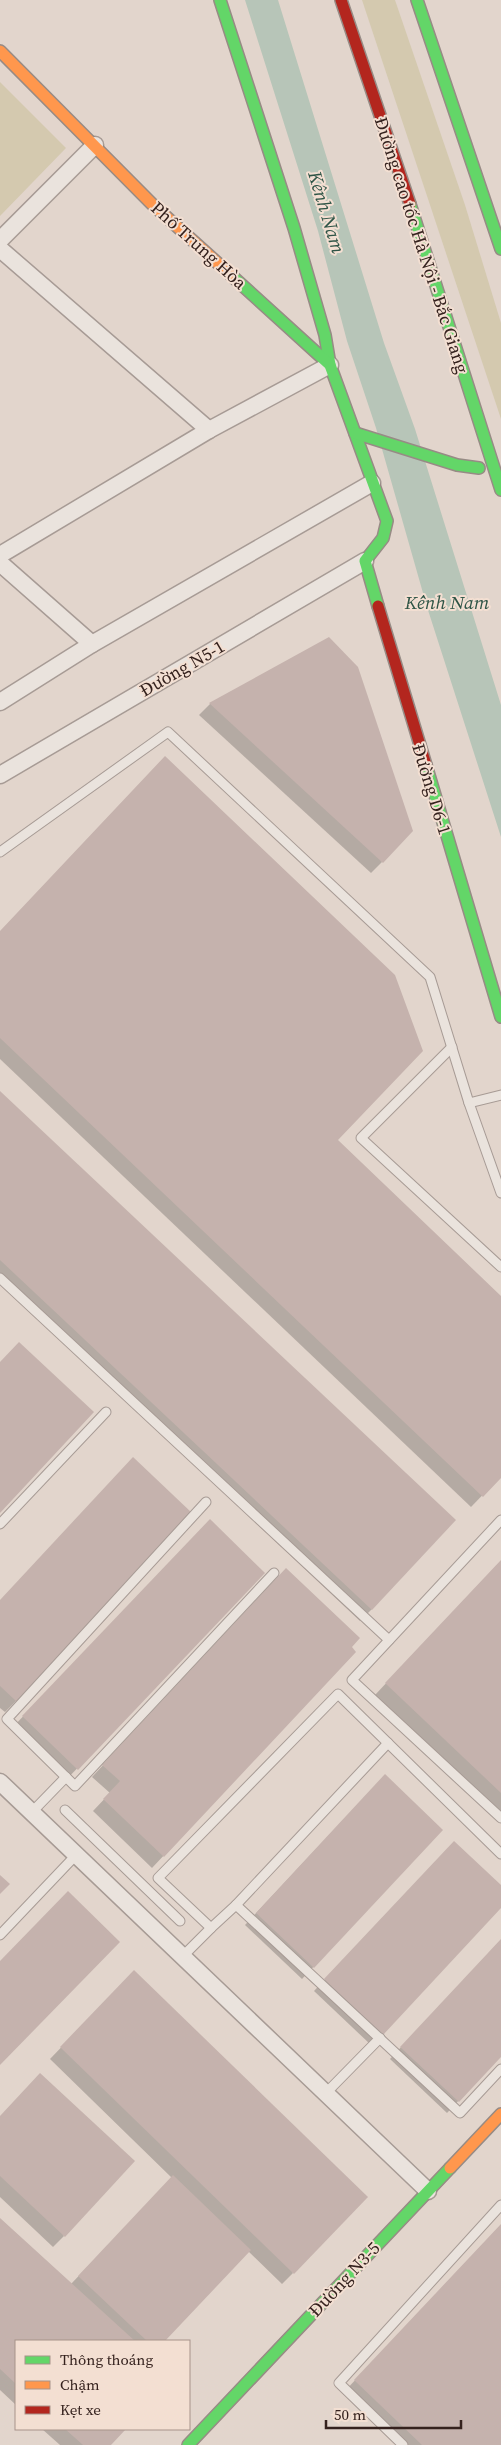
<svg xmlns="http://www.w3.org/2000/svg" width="501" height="2445" font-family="'Source Serif 4',serif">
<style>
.green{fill:#d4c9af}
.water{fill:#b7c5b8}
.shadow{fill:#0003}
.building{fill:#c5b2ad}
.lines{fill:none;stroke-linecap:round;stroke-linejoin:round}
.lane-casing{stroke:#a79b95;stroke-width:11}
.street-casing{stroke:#a79b95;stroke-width:19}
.fast-casing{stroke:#978b85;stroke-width:14}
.slow-casing{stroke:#978b85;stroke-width:14}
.jam-casing{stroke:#978b85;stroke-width:14}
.lane{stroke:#eae3dd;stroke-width:9}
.street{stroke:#eae3dd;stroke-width:16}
.fast{stroke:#63d668;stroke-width:11}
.slow{stroke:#ff974d;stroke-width:11}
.jam{stroke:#b3261e;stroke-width:11}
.labels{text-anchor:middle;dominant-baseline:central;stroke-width:4;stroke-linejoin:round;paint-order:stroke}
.street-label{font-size:18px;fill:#35221e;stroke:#f3dfd2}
.water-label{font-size:19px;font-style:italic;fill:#2e5446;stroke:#f3dfd2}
</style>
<rect width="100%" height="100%" fill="#e2d5cc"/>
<g class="green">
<path d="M362 0H395L465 205 501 323V419Z"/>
<path d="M0 82 66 148 0 216Z"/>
</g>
<path class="water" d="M245 0H278L384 343 415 429 501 705V837L427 607 376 428 347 341 318 231Z"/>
<g class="shadow">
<path d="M328 639 382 862 371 873 199 715 210 704Z"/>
<path d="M0 932 336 1140 501 1298V1476L471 1507 0 1059Z"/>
<path d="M0 1093 372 1609 360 1621 0 1282Z"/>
<path d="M191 1513 16 1701 5 1712 0 1708V1601Z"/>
<path d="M199 1532 264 1573 66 1780 12 1728Z"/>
<path d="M501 1561V1814L375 1695Z"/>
<path d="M275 1581 355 1652 152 1868 93 1811 110 1793 92 1777Z"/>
<path d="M374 1787 442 1830 302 1979 245 1925Z"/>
<path d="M443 1854 501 1887V1907L371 2045 314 1991Z"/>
<path d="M501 1940V2055L447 2113 390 2059Z"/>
<path d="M123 1983 293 2273 282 2284 248 2251 163 2341H16V2405L0 2390V2219L71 2284 172 2178 50 2059Z"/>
<path d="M0 2117 64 2236 53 2247 0 2197Z"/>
<path d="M501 2225V2445H399L344 2392Z"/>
<path d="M42 2429H124L109 2445H60Z"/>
</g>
<g class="building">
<path d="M329 637 358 667 413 831 383 863 209 703Z"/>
<path d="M165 756 395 975 423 1051 338 1140 501 1296V1478L483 1497 0 1038V931Z"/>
<path d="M0 1091 456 1520 372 1610 0 1260Z"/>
<path d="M19 1342 94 1412 0 1513V1362Z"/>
<path d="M133 1457 192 1513 17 1702 0 1686V1600Z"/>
<path d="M210 1519 265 1573 78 1770 22 1716Z"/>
<path d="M501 1560V1793L385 1683Z"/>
<path d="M286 1568 360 1638 352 1647 356 1652 164 1857 103 1799 120 1781 102 1765Z"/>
<path d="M385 1774 443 1830 314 1968 256 1913Z"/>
<path d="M454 1841 501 1885V1908L383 2035 324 1979Z"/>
<path d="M0 1875 10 1884 0 1894Z"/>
<path d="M68 1891 120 1942 0 2065V1961Z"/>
<path d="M501 1939V2057L459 2102 400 2047Z"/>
<path d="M134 1970 368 2197 294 2274 60 2047Z"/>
<path d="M40 2073 135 2161 65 2237 0 2176V2116Z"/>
<path d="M173 2175 251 2250 165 2341H147L78 2276Z"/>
<path d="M0 2218 135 2341H16V2384L0 2369Z"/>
<path d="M501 2224V2445H422L354 2380Z"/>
<path d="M65 2429H126L111 2445H83Z"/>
</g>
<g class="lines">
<defs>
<g id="lane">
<path d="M0 852 168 732 430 977 469 1103 501 1193"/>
<path d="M452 1047 361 1138 501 1267"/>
<path d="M469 1103 501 1095"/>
<path d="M0 1278 389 1640"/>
<path d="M206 1502 7 1719 75 1786 274 1573"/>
<path d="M501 1520 352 1680 501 1818"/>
<path d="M0 1524 106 1412"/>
<path d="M65 1810 180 1921"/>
<path d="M32 1812 66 1777"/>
<path d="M501 1854 338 1694 158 1878 211 1928 236 1905 460 2113 501 2069"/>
<path d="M236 1905 388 1743"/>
<path d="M0 1935 76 1855"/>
<path d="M183 1956 211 1928"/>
<path d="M326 2093 380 2038"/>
<path d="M403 2445 339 2383 501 2205"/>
</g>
<g id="street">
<path d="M0 240 95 145"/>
<path d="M0 249 209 430"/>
<path d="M0 555 209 430 330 365"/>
<path d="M0 563 92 644"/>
<path d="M0 702 92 644 372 483"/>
<path d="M0 775 365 561"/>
<path d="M0 1782 428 2191"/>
</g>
<g id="fast">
<path d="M220 0 294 228 325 335 330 365"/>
<path d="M417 0 501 249"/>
<path d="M410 204 501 490"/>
<path d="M232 276 330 365 387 521 383 538 365 561 378 606"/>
<path d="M355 433 457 465 479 468"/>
<path d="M426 765 501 1017"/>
<path d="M188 2445 450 2168"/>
</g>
<g id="slow">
<path d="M0 51 152 204 232 276"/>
<path d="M450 2168 501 2114"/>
</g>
<g id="jam">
<path d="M341 0 410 204"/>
<path d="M378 606 426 765"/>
</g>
</defs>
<use href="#lane" class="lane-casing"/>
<use href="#street" class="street-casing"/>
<use href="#fast" class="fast-casing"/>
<use href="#slow" class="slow-casing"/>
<use href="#jam" class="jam-casing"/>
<use href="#lane" class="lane"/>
<use href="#street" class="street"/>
<use href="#fast" class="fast"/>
<use href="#slow" class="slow"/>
<use href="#jam" class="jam"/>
</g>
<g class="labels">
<g class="street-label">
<text transform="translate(199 245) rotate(42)">Phố Trung Hòa</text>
<text transform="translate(422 245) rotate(72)">Đường cao tốc Hà Nội - Bắc Giang</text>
<text transform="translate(182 668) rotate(-30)">Đường N5-1</text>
<text transform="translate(432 789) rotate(73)">Đường D6-1</text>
<text transform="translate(344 2279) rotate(-47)">Đường N3-5</text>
</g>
<g class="water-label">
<text transform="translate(327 212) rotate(73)">Kênh Nam</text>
<text x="447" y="602">Kênh Nam</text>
</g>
</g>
<rect x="15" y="2340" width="175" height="90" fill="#f3dfd2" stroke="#a7938a"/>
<rect x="25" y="2356" width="25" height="8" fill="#63d668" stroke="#a7938a"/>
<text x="60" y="2365" font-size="15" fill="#35221e">Thông thoáng</text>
<rect x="25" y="2381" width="25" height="8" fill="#ff974d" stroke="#a7938a"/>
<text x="60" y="2390" font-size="15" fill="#35221e">Chậm</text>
<rect x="25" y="2406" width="25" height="8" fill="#b3261e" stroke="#a7938a"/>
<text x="60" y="2415" font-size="15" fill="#35221e">Kẹt xe</text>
<path d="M326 2420v8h135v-8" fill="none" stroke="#35221e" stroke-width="2.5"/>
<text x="334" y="2420" font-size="15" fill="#35221e" stroke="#f3dfd2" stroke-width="4" paint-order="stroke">50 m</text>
</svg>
